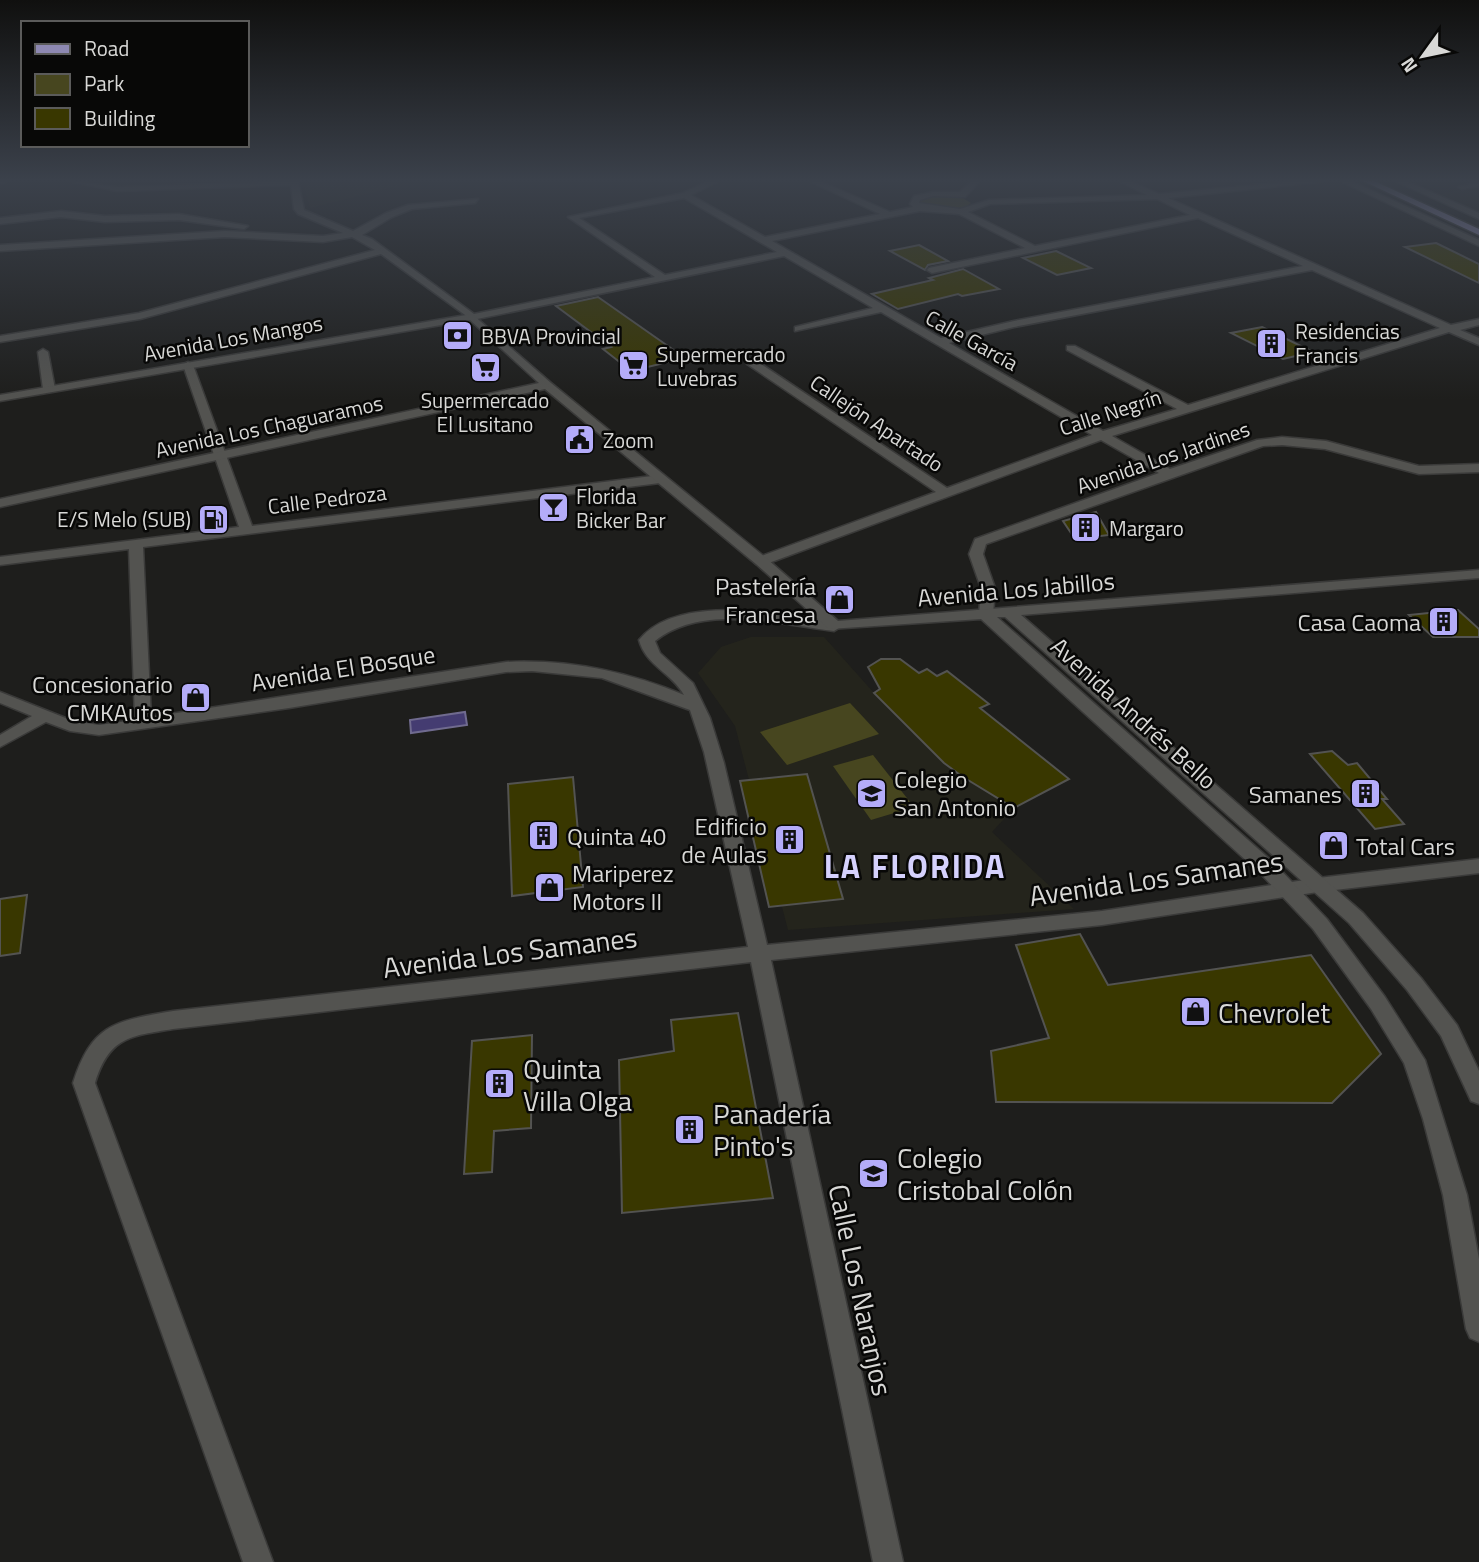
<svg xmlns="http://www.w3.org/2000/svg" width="1479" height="1562" font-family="'Titillium Web',sans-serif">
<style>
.built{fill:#24241c}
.green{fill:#47461f}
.water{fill:#443c71;stroke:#706b8f;stroke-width:2}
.building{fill:#393700;stroke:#535351;stroke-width:2}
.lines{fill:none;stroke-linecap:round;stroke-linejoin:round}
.street-casing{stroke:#3a3a39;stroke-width:3}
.secondary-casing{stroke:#3a3a39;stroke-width:3}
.primary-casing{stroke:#3a3a39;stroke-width:3}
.street{fill:#535350;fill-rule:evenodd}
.secondary{fill:#535350;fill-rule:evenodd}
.primary{fill:#8d88b1;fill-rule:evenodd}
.labels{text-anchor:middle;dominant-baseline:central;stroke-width:5;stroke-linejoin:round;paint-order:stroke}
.far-poi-label{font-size:21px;fill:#d8d8d6;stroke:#080807;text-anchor:start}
.far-street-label{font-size:21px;fill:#d8d8d6;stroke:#080807}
.poi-label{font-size:24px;fill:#d8d8d6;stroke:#080807;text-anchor:end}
.street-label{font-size:24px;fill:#d8d8d6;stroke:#080807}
.near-street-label{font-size:28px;fill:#d8d8d6;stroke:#080807}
.near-poi-label{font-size:28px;fill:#d8d8d6;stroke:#080807;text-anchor:start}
.district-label{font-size:32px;font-weight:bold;letter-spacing:2px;fill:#d5d1fd;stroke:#080807}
</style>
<rect width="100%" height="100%" fill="#1e1e1c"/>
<g class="built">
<path d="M303 181H419L310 208Z"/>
<path d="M1479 185V212L1440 194 1472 187Z"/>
<path d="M751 637H824L874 693 944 763 1014 808 992 832 1074 909 788 930 735 726 698 673 721 647Z"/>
</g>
<g class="green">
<path d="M933 195 961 197 971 203 961 210 920 204 922 198Z"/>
<path d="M850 703 879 734 787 765 760 732Z"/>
<path d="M873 755 914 807 871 820 833 766Z"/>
</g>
<path class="water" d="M465 712 467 725 411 733 410 720Z"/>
<g class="building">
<path d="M1436 243 1479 264V283L1405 247Z"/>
<path d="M919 245 948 261 928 265 925 270 890 251Z"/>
<path d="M1056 251 1091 268 1057 275 1023 258Z"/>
<path d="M963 269 999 289 962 296 958 294 898 309 872 294 933 280 929 278Z"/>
<path d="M598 297 685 358 631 371 603 349 611 347 556 306Z"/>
<path d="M1262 327 1313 352 1283 359 1231 333Z"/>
<path d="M1096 512 1109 535 1075 539 1063 521Z"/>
<path d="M1458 610 1479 629V637H1433L1409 615Z"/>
<path d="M881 659H900L919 673 927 669 937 676 947 671 989 704 980 708 1069 779 1014 808 963 777 944 763 874 693 880 689 868 667Z"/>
<path d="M1332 751 1348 765 1357 763 1387 799H1382L1404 824 1375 829 1310 754Z"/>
<path d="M807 774 843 899 769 907 740 781Z"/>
<path d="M573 777 583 887 512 896 508 784Z"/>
<path d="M27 895 20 953 0 956V899Z"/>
<path d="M1080 934 1108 985 1311 955 1381 1054 1332 1103 996 1102 991 1051 1049 1038 1016 945Z"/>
<path d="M738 1013 773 1198 622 1213 619 1060 674 1051 671 1020Z"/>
<path d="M532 1035 531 1128 494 1131 492 1172 464 1174 472 1041Z"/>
</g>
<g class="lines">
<defs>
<g id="street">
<path d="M0 181H8L0 184Z"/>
<path d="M69 181 117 187 298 181 304 210 353 231 386 213 408 205 478 199 475 203 412 209 392 217 362 235 372 239 474 314 655 277 568 217 683 193 708 181H719L691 195 765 237 880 214 809 181H820L890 212 913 207 910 204 914 196 933 192H960L971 181H980L965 197 933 196 920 200 919 203 960 209 989 200 1147 195 1119 181H1130L1159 194 1296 181H1327L1168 198 1451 325 1479 319V325L1460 330 1479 338V345L1449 332 1112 436 1170 469 1257 440 1282 437 1326 441 1419 466 1479 464V472L1419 474 1325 449 1282 445 1263 446 986 544 983 554 995 588 993 615 986 619 979 615 981 588 969 554 975 539 1159 473 1101 440 766 564H756V558L936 492 747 364V360H755L947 488 1092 435 881 312 795 331V327L873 308 784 256 472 320 381 254 140 319 0 342V336L139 313 375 250 352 237 323 242 225 237 0 251V245L225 231 323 236 343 233 298 214 294 209 291 185 117 191ZM684 198 777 252 665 275 579 218ZM1157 199 1190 215 1035 246 968 212 990 204ZM920 211 959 214 1025 248 929 268 927 270 932 273 1198 218 1303 266 1014 321 941 338 772 241ZM1312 270 1440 328 1188 405 1075 346H1067V350L1177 409 1103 431 949 343 1014 327Z"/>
<path d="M1479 182V186L1462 189 1458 187Z"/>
<path d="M61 211 105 216 179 214 248 226 244 229 179 220 105 222 61 217 0 224V218Z"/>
<path d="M43 349 48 352 55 389 49 392 43 389 38 352Z"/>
<path d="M188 362 193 365 252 526 660 475 666 479 660 483 143 547 151 717 506 662C569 659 626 671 684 695 672 673 646 666 639 640 678 592 781 615 834 621L842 626 834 631C779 624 702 603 655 641L660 653 693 683 710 718 724 763 767 945 1102 911 1318 878 1479 859V873L1318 892 1102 925 771 960 903 1562H873L751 962 173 1029C130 1036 109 1037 95 1083L273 1562H243L73 1083C92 1023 116 1021 173 1011L748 947 704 752 690 710 602 678 532 671 506 672 289 708 99 735 70 731 46 722 0 747V735L32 716 0 703V692L73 721 99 725 135 720 129 549 0 565V557L239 527 183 365Z"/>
</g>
<g id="secondary">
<path d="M1340 181H1351L1479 240V246Z"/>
<path d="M1395 181H1406L1479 213V219Z"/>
<path d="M472 314 551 383 766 558 838 621 1479 570V578L1021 615 1363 913 1421 978 1457 1025 1479 1071V1104L1471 1101 1441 1036 1407 990 1349 923 1005 617H997L1275 864 1327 919 1385 997 1425 1060 1467 1195 1479 1259V1342L1470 1338 1466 1329 1443 1195 1423 1119 1404 1063 1371 1009 1313 929 1261 874 981 619 829 629 756 564 545 389 0 507V499L539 383 470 320 0 401V395Z"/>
</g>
<path id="primary" d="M1363 181H1374L1479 229V235Z"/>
</defs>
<use href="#street" class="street-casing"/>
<use href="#secondary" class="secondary-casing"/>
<use href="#primary" class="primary-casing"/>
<use href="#street" class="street"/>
<use href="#secondary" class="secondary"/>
<use href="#primary" class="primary"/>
</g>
<linearGradient id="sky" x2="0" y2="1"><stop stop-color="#10100f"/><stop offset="0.45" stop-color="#3b414b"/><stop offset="1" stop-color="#3b414b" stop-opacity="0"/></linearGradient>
<rect width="1479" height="400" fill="url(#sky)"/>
<defs>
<symbol id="bank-square" viewBox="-11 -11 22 22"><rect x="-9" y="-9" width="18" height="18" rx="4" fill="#b4acf9" stroke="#080807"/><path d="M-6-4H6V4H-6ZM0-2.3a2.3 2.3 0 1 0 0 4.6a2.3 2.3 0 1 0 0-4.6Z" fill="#111"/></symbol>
<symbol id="building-square" viewBox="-11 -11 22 22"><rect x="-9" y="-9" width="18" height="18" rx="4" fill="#b4acf9" stroke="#080807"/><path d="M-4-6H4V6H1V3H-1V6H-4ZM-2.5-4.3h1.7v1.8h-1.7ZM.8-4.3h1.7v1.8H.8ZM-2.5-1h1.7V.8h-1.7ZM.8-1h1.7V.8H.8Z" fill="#111"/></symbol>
<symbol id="supermarket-square" viewBox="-11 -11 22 22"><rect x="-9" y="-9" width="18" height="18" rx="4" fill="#b4acf9" stroke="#080807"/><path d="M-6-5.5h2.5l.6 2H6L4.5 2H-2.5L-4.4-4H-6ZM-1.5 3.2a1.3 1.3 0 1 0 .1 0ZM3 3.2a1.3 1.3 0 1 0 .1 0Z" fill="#111"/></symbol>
<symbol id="civic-square" viewBox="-11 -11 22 22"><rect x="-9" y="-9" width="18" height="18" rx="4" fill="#b4acf9" stroke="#080807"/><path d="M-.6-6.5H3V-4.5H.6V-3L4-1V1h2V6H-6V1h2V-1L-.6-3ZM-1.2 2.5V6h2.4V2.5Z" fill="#111"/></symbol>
<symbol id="bar-square" viewBox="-11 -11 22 22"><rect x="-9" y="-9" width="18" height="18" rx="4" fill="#b4acf9" stroke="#080807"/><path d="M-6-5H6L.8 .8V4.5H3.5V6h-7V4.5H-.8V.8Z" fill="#111"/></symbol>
<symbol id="fuel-square" viewBox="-11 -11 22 22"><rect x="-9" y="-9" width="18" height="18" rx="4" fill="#b4acf9" stroke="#080807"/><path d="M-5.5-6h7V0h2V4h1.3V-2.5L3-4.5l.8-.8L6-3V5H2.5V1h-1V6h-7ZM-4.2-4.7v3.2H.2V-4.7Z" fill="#111"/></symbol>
<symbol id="shop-square" viewBox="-11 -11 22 22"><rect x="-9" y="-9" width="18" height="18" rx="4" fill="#b4acf9" stroke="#080807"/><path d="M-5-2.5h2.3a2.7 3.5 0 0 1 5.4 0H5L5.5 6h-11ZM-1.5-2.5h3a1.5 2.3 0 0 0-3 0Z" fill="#111"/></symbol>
<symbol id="school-square" viewBox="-11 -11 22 22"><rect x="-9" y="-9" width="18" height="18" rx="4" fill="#b4acf9" stroke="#080807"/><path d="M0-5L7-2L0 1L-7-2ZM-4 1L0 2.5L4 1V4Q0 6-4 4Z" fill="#111"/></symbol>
</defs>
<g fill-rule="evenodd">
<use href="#bank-square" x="440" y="318" width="35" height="35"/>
<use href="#building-square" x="1254" y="326" width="35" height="35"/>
<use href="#supermarket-square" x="616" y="348" width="35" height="35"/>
<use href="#supermarket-square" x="468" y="350" width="35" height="35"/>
<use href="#civic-square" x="562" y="422" width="35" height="35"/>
<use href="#bar-square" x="536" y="490" width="35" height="35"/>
<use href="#fuel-square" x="196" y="502" width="35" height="35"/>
<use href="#building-square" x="1068" y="510" width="35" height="35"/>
<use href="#shop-square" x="822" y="582" width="35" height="35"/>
<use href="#building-square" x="1426" y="604" width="35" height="35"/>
<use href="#shop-square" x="178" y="680" width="35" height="35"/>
<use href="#school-square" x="854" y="776" width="35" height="35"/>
<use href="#building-square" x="1348" y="776" width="35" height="35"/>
<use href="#building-square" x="526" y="818" width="35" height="35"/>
<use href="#building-square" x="772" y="822" width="35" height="35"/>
<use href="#shop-square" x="1316" y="828" width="35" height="35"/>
<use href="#shop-square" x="532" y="870" width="35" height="35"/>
<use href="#shop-square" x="1178" y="994" width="35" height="35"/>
<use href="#building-square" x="482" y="1066" width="35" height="35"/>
<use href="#building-square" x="672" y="1112" width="35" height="35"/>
<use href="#school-square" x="856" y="1156" width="35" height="35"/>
</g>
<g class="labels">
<g class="far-poi-label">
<text x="1295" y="331">Residencias<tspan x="1295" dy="24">Francis</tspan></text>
<text x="481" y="336">BBVA Provincial</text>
<text x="657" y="354">Supermercado<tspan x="657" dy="24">Luvebras</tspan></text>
<text x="485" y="400" text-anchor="middle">Supermercado<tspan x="485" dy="24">El Lusitano</tspan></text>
<text x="603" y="440">Zoom</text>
<text x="576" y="496">Florida<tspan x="576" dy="24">Bicker Bar</tspan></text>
<text x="191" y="519" text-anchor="end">E/S Melo (SUB)</text>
<text x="1109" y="528">Margaro</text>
</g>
<g class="far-street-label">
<text transform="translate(233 338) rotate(-10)">Avenida Los Mangos</text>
<text transform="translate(972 340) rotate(29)">Calle García</text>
<text transform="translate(1110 412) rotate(-18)">Calle Negrín</text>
<text transform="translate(877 423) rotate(34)">Callejón Apartado</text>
<text transform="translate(269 426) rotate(-12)">Avenida Los Chaguaramos</text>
<text transform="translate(1163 457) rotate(-19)">Avenida Los Jardines</text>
<text transform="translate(327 499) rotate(-7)">Calle Pedroza</text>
</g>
<g class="poi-label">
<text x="816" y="586">Pastelería<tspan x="816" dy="28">Francesa</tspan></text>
<text x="1421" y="622">Casa Caoma</text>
<text x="173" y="684">Concesionario<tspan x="173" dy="28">CMKAutos</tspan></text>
<text x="894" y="779" text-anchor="start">Colegio<tspan x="894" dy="28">San Antonio</tspan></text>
<text x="1342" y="794">Samanes</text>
<text x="767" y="826">Edificio<tspan x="767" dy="28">de Aulas</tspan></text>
<text x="567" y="836" text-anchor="start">Quinta 40</text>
<text x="1356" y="846" text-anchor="start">Total Cars</text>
<text x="572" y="873" text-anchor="start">Mariperez<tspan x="572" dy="28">Motors II</tspan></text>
</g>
<g class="street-label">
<text transform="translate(1016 589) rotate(-5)">Avenida Los Jabillos</text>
<text transform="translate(343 668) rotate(-9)">Avenida El Bosque</text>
<text transform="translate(1134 713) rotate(42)">Avenida Andrés Bello</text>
</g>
<g class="near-street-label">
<text transform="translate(1156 878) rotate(-8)">Avenida Los Samanes</text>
<text transform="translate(510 952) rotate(-7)">Avenida Los Samanes</text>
<text transform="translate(861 1290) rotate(78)">Calle Los Naranjos</text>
</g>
<g class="near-poi-label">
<text x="1218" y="1012">Chevrolet</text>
<text x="523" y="1068">Quinta<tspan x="523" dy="32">Villa Olga</tspan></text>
<text x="713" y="1113">Panadería<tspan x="713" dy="32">Pinto's</tspan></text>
<text x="897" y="1157">Colegio<tspan x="897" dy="32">Cristobal Colón</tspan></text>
</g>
<g class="district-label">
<text x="915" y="866">LA FLORIDA</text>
</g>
</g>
<rect x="21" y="21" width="228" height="126" fill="#080807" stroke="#5b5b5a" stroke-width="2"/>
<rect x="35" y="44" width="35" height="10" fill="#8d88b1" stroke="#5b5b5a" stroke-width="2"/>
<text x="84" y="56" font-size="21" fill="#d8d8d6">Road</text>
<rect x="35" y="74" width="35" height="21" fill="#47461f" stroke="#5b5b5a" stroke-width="2"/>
<text x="84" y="91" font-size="21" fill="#d8d8d6">Park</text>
<rect x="35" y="108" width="35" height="21" fill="#393700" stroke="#5b5b5a" stroke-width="2"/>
<text x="84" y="126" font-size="21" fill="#d8d8d6">Building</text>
<g transform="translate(1423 56) rotate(237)" stroke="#080807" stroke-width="5" paint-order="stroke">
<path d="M0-5L12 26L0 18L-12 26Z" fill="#d8d8d6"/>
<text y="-10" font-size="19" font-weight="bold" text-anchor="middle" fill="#d8d8d6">N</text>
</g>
</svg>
